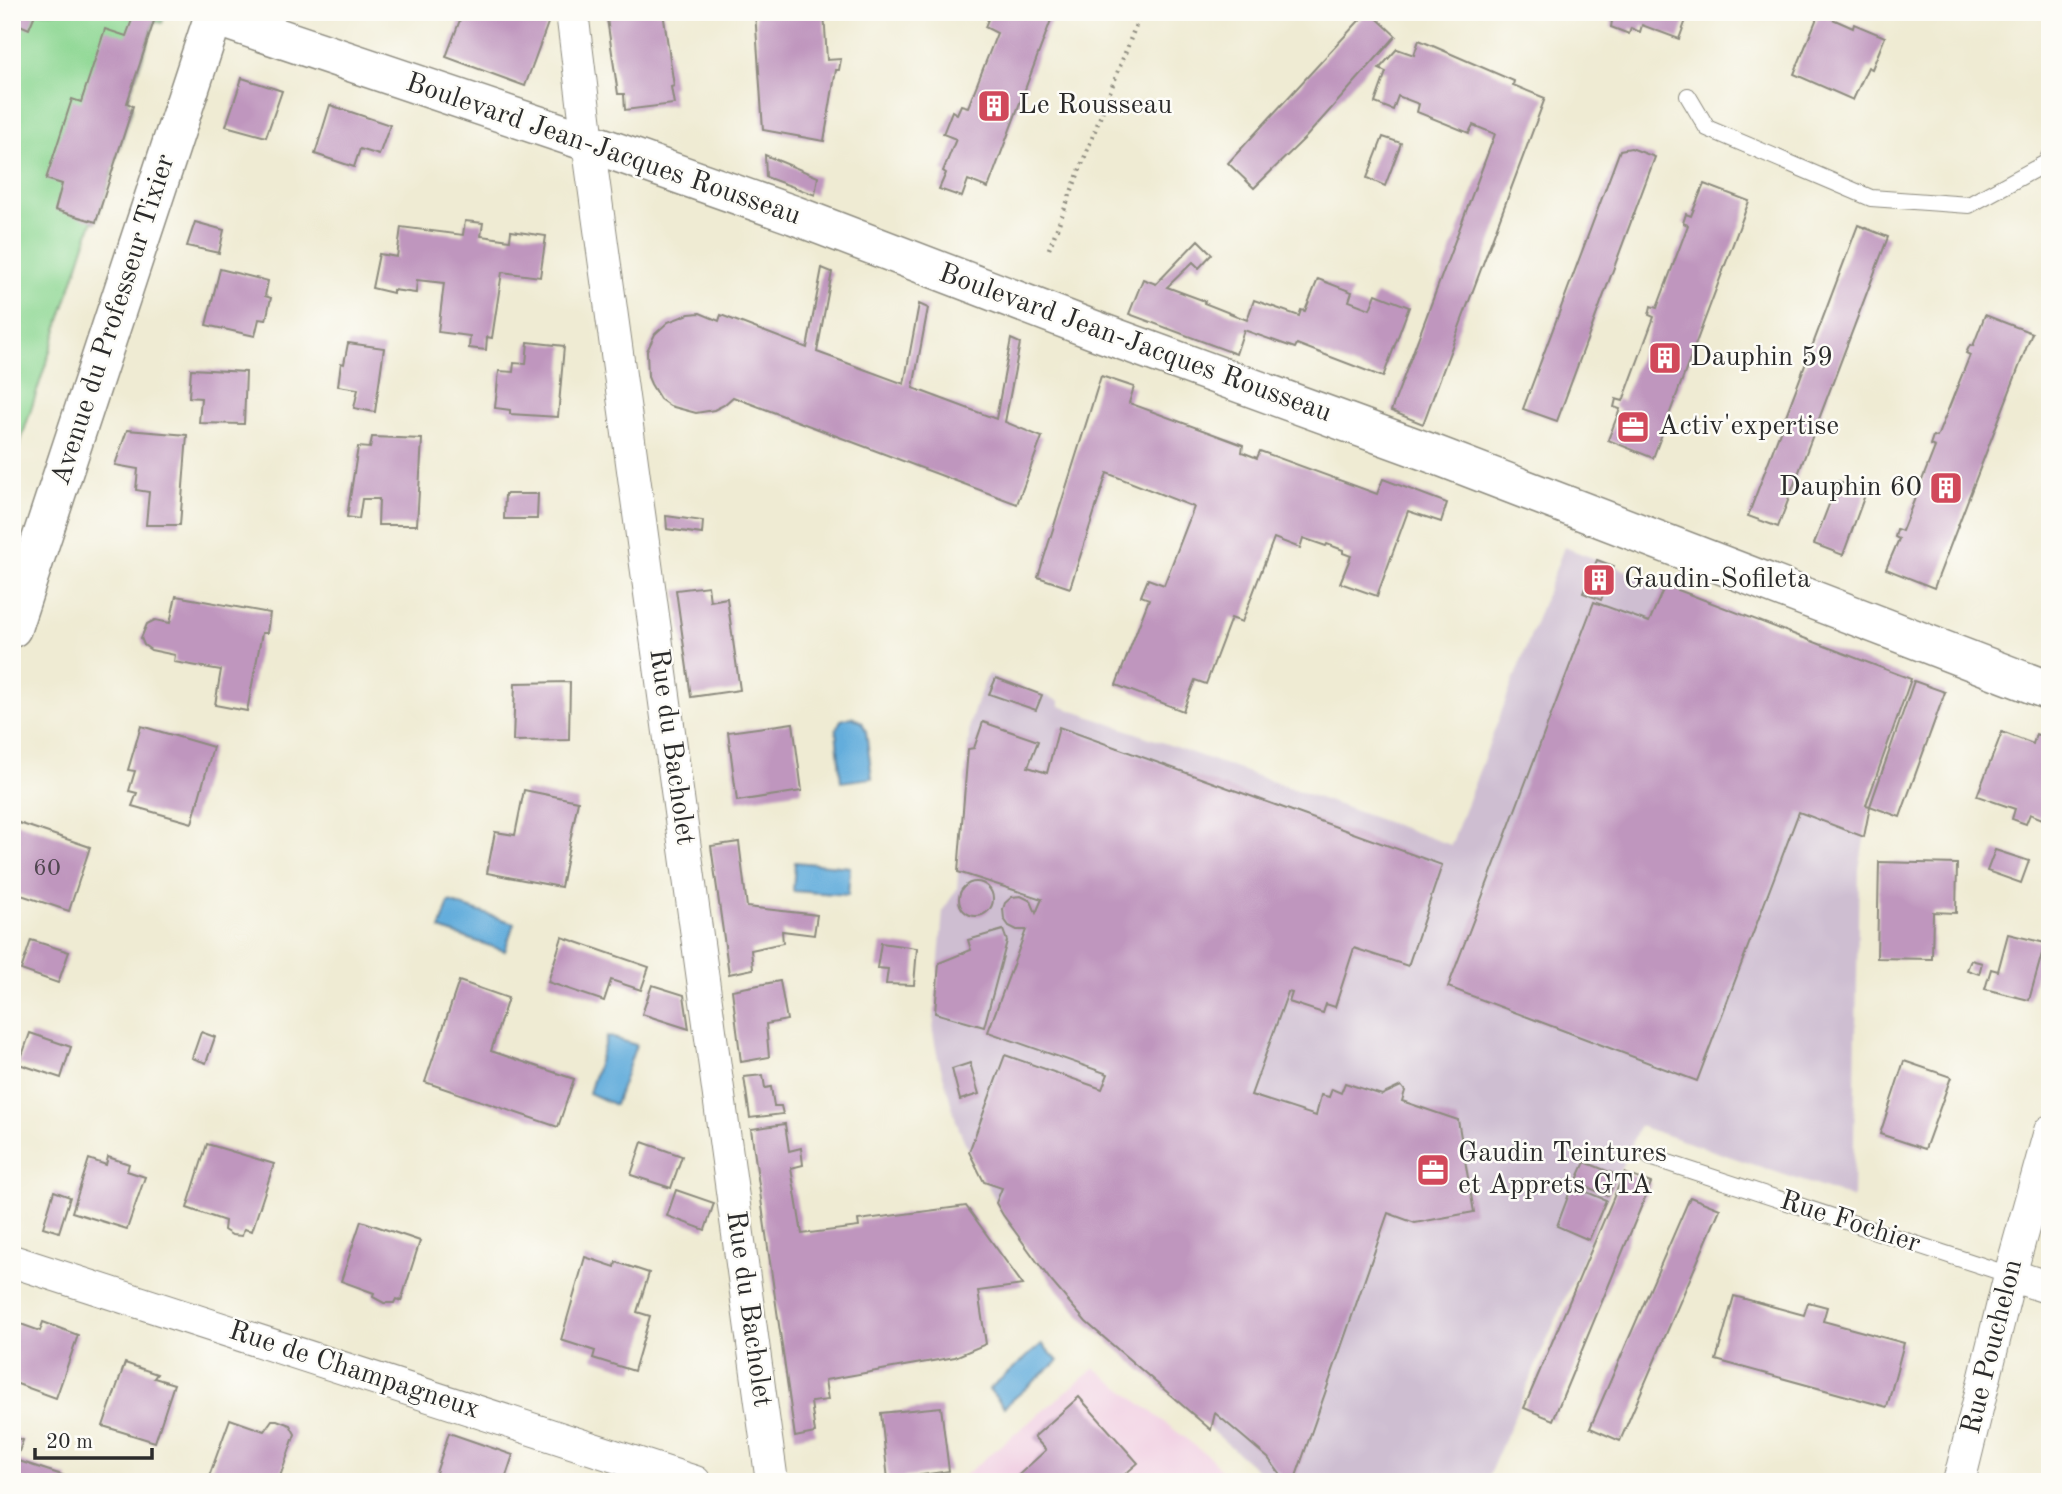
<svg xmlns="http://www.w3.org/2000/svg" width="2062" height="1494" font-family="'Old Standard TT',serif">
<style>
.built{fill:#f1d0e3}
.industrial{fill:#cebed1}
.green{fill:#8dd793;stroke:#5c815f;stroke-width:2}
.water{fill:#64addc;stroke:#486c84;stroke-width:2}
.building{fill:#bf96be}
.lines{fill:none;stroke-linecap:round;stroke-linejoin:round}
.lane-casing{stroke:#8d8b7f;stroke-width:18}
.street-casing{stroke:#8d8b7f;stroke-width:34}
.secondary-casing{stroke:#8d8b7f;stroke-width:41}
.path{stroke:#8d8b7f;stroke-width:4.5;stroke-dasharray:2 5;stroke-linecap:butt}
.lane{stroke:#fff;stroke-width:16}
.street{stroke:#fff;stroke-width:32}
.secondary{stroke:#fff;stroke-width:38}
.labels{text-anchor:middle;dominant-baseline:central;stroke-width:5;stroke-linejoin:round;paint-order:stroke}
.number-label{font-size:24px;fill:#504650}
.poi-label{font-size:28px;fill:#2b2b2b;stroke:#fdfcf7;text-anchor:start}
.street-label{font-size:28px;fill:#2b2b2b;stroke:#fdfcf7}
</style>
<rect width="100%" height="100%" fill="#fdfcf7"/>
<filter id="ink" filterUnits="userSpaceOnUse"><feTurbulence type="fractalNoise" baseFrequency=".0143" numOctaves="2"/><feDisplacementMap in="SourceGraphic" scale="14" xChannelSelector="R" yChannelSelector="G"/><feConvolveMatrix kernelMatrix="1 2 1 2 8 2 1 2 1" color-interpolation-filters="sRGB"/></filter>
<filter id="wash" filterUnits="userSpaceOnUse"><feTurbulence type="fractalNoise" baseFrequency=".00686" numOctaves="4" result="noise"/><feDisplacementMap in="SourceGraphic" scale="28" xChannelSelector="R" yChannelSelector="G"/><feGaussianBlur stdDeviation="1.57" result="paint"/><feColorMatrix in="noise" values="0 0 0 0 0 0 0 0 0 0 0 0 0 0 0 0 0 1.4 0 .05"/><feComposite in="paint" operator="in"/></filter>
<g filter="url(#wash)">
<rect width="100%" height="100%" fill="#efebd3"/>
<path class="built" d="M1095 1368 1212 1459 1230 1482H956Z"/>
<path class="industrial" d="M1564 547 1911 679 1866 805 1870 806 1859 868 1853 1198 1639 1126 1486 1482H1267L1259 1471 1086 1322 1010 1226 969 1152 957 1124 937 1054 933 1032 943 910 957 889 970 723 977 701 988 674 1060 701V706L1451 845Z"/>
<path class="green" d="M12 12H165L162 23 155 21 127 103 133 106 96 222H92L12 468Z"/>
<g class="water">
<path d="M852 717 862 722 866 731 872 778 841 782 836 730 841 720Z"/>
<path d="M795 862 850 867 848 895 793 891Z"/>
<path d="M449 902 514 923 505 951 440 929Z"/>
<path d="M607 1036 636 1045 615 1105 589 1093Z"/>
<path d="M1042 1344 1058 1361 1004 1407 989 1389Z"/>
</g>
<g id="blocks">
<g class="building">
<path d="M12 12H36L29 29 18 24 12 37Z"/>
<path d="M135 12 155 18 127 103 133 106 96 222 55 210 62 184 46 179 72 99 81 102 105 29 126 36Z"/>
<path d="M463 12H552L525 86 446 57Z"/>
<path d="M606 12H663L674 86 671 87 674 104 625 110 624 94H618Z"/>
<path d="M755 12H824L827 60 841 59 839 70H836L824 141 763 130Z"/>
<path d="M991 12H1054L988 188 968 180 962 197 939 189 946 173 943 171 956 139 943 134 952 111 957 114 961 105 968 107 997 33 985 27Z"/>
<path d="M1367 12H1370L1396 36 1305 138 1254 188 1228 163Z"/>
<path d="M1606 12H1689L1679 39 1642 25 1640 32 1631 28 1629 34 1611 27 1612 21 1604 18Z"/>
<path d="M1819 13 1853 28 1854 24 1885 37 1872 69 1868 67 1853 100 1794 74Z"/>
<path d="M1419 40 1514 81 1513 85 1545 98 1423 424 1391 411 1495 134 1473 125 1469 133 1417 112 1419 104 1398 96 1393 110 1375 103 1386 72 1379 69 1397 49 1414 55Z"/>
<path d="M242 78 282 91 266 137 226 126Z"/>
<path d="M330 105 390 125 379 155 360 149 354 167 315 154Z"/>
<path d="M1383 137 1401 143 1385 186 1367 178Z"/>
<path d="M1631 148 1655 157 1557 421 1523 409 1620 150Z"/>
<path d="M765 155 818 177 815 195 766 177Z"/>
<path d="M1704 184 1749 201 1653 458 1608 440 1620 409 1614 407 1616 399 1623 401 1654 317 1649 315 1651 306 1657 308 1688 225 1683 223 1686 214 1691 216Z"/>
<path d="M465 221 483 223 481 236 510 240 511 231 546 236 540 277 502 272 492 338 487 337 486 350 469 348 470 336 438 332 444 283 417 280 416 293 393 290V293L372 288 379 254 397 257 401 227 463 235Z"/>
<path d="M195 222 224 230 219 253 187 246Z"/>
<path d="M1858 225 1888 237 1778 527 1748 516Z"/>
<path d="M1198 240 1212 254 1199 268 1193 262 1167 287 1205 301 1204 303 1247 320 1254 300 1299 316 1301 310 1305 311 1318 279 1352 292 1349 301 1370 309 1376 294 1409 307 1383 377 1297 344 1295 348 1244 330 1236 354 1129 314 1143 279 1156 284Z"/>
<path d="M822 268 832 272 817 352 904 384 919 304 928 308 913 388 996 419 1011 339 1020 343 1005 422 1042 437 1017 504 733 397 724 405 714 410 696 413 670 406 660 399 651 384 648 377 647 351 655 334 668 322 689 314 700 313 719 321 721 315 807 348Z"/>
<path d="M220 269 268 281 265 296 271 298 266 320 259 319 255 336 206 325Z"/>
<path d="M1985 315 2032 333 1934 588 1886 569 1899 539 1895 537 1897 529 1902 531 1935 447 1930 445 1933 436 1937 437 1970 355 1966 353 1970 345 1973 346Z"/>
<path d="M528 342 564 346 558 417 510 414V410L495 408 499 371 513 372 514 363 526 364Z"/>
<path d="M348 343 384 348 375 412 354 408 358 389 338 386 341 363 344 364Z"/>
<path d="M191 369 246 372 244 424 199 423 201 398 189 397Z"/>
<path d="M1101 376 1134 387 1129 403 1243 445 1242 452 1257 458 1260 451 1377 494 1383 479 1447 503 1441 522 1408 511 1377 596 1340 583 1351 556 1343 553V550L1327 544 1326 546 1303 538 1300 548 1274 538 1242 622 1231 618 1206 684 1195 680 1183 711 1116 685 1149 599 1141 596 1148 579 1164 585 1194 507 1107 473 1070 588 1038 577Z"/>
<path d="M127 430 187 435 180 525H146L149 492 136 490 138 469 115 465Z"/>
<path d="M372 437 422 439 417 525H378L379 499H362L359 519 347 517 358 447 370 448Z"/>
<path d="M1838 481 1866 492 1843 555 1814 544Z"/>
<path d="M505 494H538L537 519H504Z"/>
<path d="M666 516 703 521 702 534 667 529Z"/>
<path d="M1597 560 1614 566 1601 600 1583 593Z"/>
<path d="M1665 585 1911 679 1866 805 1870 806 1914 681 1945 692 1900 817 1870 806 1864 837 1799 812 1697 1081 1448 987 1594 602 1649 622Z"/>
<path d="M708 586 710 601 727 598 740 690 691 697 676 590Z"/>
<path d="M176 596 270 613 267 633H262L247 711 215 705 221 670 174 662 175 655 151 650 144 645 141 638 147 624 155 620 170 623Z"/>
<path d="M996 678 1042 695 1036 710 989 694Z"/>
<path d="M570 682 569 740 513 741 515 683Z"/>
<path d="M983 722 1038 741 1028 767 1047 773 1059 727 1442 865 1408 966 1354 948 1335 1007 1326 1004 1323 1013 1289 1002 1292 993 1288 992 1251 1095 1316 1116 1321 1095 1329 1097 1332 1089 1341 1093 1345 1083 1382 1095 1401 1086 1405 1091 1402 1101 1458 1120 1474 1212 1415 1223 1388 1213 1294 1482H1286L1268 1458 1215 1413 1211 1430 1086 1322 1051 1281 1003 1215 996 1203 1002 1188 984 1182 969 1152 1005 1055 1102 1089 1108 1074 988 1032 1026 930H1017L1009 926 1004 919 1003 909 1005 903 1012 897 1021 896 1031 901 1036 913 1042 899 958 872 968 749 974 748Z"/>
<path d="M793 723 802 791 737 801 728 732Z"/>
<path d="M141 726 213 747 192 823 132 806 137 793 129 791 135 771 128 770Z"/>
<path d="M2002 732 2033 744 2036 734 2050 740V822L2030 814 2026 824 2012 819 2015 809 1977 796Z"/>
<path d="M524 790 578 801 561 887 487 873 495 832 515 835Z"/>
<path d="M13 821 90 847 69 911 12 892Z"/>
<path d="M739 842 747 907 817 915 814 935 782 931 783 943 751 950 753 969 729 974 711 846Z"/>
<path d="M1995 850 2029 861 2021 883 1987 871Z"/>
<path d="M1879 862 1957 864 1956 913 1933 912 1932 959 1877 958Z"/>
<circle cx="976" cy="899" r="17"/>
<path d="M1003 930 1007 941 984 1027 935 1013 939 963 971 950 968 940Z"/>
<path d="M2008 934 2045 943 2029 1000 1985 989 1991 969 1998 971Z"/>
<path d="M562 937 649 967 641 990 611 980 604 1001 548 982Z"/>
<path d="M31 940 69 952 58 983 21 970Z"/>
<path d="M881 943 917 948 914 985 886 984 888 969 877 968Z"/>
<path d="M1971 960 1982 963 1979 974 1967 970Z"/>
<path d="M459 981 508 998 491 1051 574 1079 558 1127 425 1082Z"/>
<path d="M780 981 787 1020 766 1024 769 1057 741 1062 732 990Z"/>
<path d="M652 985 684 995 689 1029 642 1014Z"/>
<path d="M201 1032 215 1037 206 1063 192 1058Z"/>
<path d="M30 1033 71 1047 61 1078 19 1064Z"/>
<path d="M1904 1061 1951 1077 1925 1149 1880 1134Z"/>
<path d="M970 1063 979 1094 960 1100 952 1069Z"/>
<path d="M763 1075 765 1088 771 1087 774 1106H781L783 1114 750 1118 744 1077Z"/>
<path d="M785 1124 789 1151 801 1148 803 1165 791 1168 802 1234 859 1227 858 1220 966 1206 1023 1285 978 1291 986 1344 955 1357 825 1380 828 1400 811 1402 815 1433 795 1437 751 1129Z"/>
<path d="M642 1142 682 1156 671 1188 631 1175Z"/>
<path d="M207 1144 274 1164 252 1231 244 1229 242 1236 232 1235 224 1230 225 1221 187 1208Z"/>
<path d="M108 1157 129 1164 127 1171 145 1177 127 1229 72 1212 89 1159 106 1165Z"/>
<path d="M1585 1162 1617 1175 1608 1196 1576 1182Z"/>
<path d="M1624 1173 1651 1183 1553 1420 1524 1408Z"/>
<path d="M1572 1186 1606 1200 1589 1240 1557 1226Z"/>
<path d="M676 1190 714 1203 705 1230 667 1216Z"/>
<path d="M54 1191 70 1197 59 1232 43 1227Z"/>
<path d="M1690 1197 1720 1209 1620 1441 1590 1428Z"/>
<path d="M361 1221 420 1241 401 1301 396 1299 394 1303H384L373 1297 374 1293 341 1281Z"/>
<path d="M585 1257 615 1267 616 1262 649 1273 637 1312 650 1316 634 1371 593 1358 595 1351 561 1340Z"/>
<path d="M1734 1296 1804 1315 1808 1302 1827 1307 1823 1321 1904 1343 1887 1407 1716 1360Z"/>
<path d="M43 1322 78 1335 56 1398 12 1382V1342L18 1323 40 1331Z"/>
<path d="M125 1363 157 1374 154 1378 174 1384 155 1442 103 1426Z"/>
<path d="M1079 1397 1138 1463 1116 1482H1011L1046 1450 1034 1437Z"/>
<path d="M941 1407 949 1471 888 1480 881 1413Z"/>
<path d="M230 1419 264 1431 272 1420H277L290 1425 295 1434 278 1482H207Z"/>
<path d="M449 1433 513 1455 504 1482H433Z"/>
<path d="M12 1436 23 1440 16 1460 68 1477 67 1482H12Z"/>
</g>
</g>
</g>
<g filter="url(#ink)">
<use href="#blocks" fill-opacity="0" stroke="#8d8b7f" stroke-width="2"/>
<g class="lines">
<defs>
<g id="lane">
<path d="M1688 96 1707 128 1871 198 1969 205 2046 163 2050 155"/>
<path d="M1650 1157 2010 1275"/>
</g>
<g id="street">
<path d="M572 12 588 142 772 1482"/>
<path d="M12 1261 695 1482"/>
<path d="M2010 1275 2050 1288"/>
<path d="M1959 1482 2010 1275 2050 1131"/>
</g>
<g id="secondary">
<path d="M214 16 588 142 794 215 1094 330 1436 455 2050 691"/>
<path d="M12 628 215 12"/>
</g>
</defs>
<use href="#lane" class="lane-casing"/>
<use href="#street" class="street-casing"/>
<use href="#secondary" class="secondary-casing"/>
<path class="path" d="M1049 249 1141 12"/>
<use href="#lane" class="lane"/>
<use href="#street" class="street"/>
<use href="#secondary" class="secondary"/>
</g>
</g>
<defs>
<symbol id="building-square" viewBox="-11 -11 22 22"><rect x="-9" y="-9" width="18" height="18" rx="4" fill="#d1495b" stroke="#fdfcf7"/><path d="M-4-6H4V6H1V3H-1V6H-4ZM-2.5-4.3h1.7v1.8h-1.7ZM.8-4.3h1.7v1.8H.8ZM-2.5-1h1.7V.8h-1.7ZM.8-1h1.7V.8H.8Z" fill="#fff"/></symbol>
<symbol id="office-square" viewBox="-11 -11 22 22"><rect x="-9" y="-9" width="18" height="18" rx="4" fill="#d1495b" stroke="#fdfcf7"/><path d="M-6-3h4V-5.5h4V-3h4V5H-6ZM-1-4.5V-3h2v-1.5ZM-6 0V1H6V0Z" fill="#fff"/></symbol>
</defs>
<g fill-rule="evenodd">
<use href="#building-square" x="975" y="87" width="38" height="38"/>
<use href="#building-square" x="1646" y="339" width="38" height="38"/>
<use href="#office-square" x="1614" y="408" width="38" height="38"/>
<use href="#building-square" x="1927" y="469" width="38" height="38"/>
<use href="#building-square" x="1580" y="561" width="38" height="38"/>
<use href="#office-square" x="1414" y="1151" width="38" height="38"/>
</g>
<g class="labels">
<g class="number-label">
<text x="47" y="869">60</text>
</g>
<g class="poi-label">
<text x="1018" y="106">Le Rousseau</text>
<text x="1690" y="358">Dauphin 59</text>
<text x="1658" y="427">Activ'expertise</text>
<text x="1922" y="488" text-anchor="end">Dauphin 60</text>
<text x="1624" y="580">Gaudin-Sofileta</text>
<text x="1458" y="1154">Gaudin Teintures<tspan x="1458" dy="32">et Apprets GTA</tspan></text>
</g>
<g class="street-label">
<text transform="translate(603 150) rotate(19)">Boulevard Jean-Jacques Rousseau</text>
<text transform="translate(114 320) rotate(-72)">Avenue du Professeur Tixier</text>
<text transform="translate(1135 344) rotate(20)">Boulevard Jean-Jacques Rousseau</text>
<text transform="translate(671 747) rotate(82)">Rue du Bacholet</text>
<text transform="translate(1850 1223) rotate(18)">Rue Fochier</text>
<text transform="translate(748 1309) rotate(82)">Rue du Bacholet</text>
<text transform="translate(1993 1347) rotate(-76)">Rue Pouchelon</text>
<text transform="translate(354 1371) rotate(18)">Rue de Champagneux</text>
</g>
</g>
<rect width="2062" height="1494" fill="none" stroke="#fdfcf7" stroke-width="42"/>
<path d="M35 1448v10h117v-10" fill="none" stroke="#2b2b2b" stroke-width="3.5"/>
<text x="46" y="1448" font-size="21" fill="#2b2b2b" stroke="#fdfcf7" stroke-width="5" paint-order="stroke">20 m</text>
</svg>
